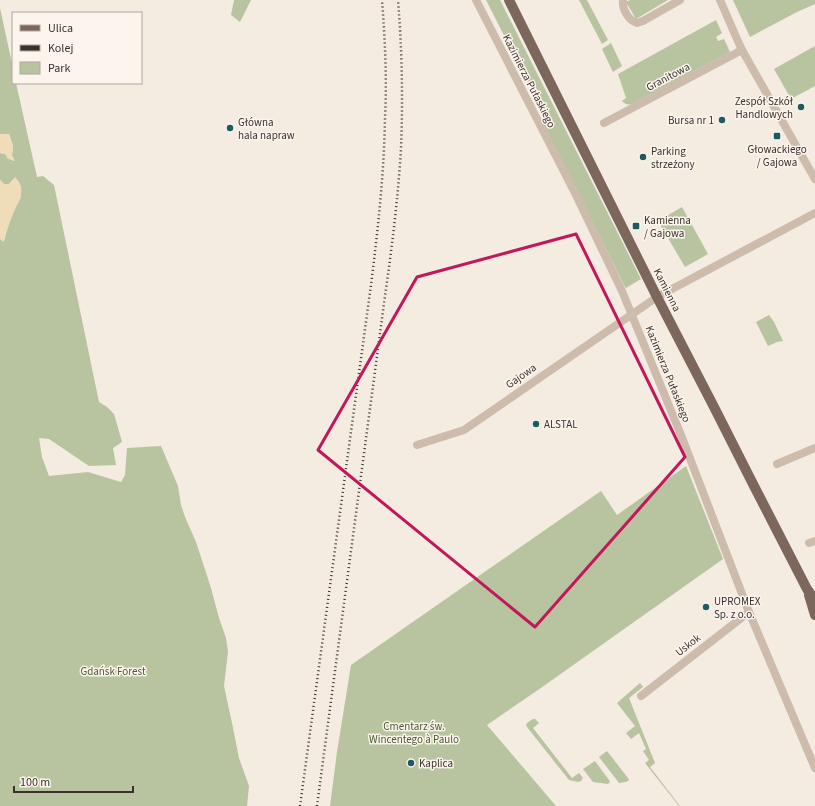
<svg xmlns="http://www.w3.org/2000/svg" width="815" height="806" font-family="'Source Sans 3',sans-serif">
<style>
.green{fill:#b8c4a0}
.sand{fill:#efdcb8}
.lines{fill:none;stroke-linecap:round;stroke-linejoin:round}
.minor{stroke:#cdbbac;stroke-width:8}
.major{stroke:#7d675c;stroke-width:10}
.rail{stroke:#3b302b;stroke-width:2.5;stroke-dasharray:1 3;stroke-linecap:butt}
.marked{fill:none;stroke:#c2185b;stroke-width:3;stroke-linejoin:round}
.poi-dot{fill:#1f5a5e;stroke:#fbf5ee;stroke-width:1.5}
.labels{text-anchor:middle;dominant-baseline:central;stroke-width:3;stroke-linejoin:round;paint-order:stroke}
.street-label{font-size:11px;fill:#3b302b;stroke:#fbf5ee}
.poi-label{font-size:11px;fill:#3b302b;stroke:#fbf5ee;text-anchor:start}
.park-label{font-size:11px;fill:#4a5a2e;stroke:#fbf5ee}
</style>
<rect width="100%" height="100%" fill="#f4ebe1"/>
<g class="green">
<path d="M234 0H251L240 22 231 15Z"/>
<path d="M486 0H500L641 279 626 288 625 287 572 180 541 121 546 118Z"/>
<path d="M579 0H587L608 40 602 44Z"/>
<path d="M630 0H668L636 19 626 2Z"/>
<path d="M733 0H815V4L797 12 750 37Z"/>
<path d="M0 8 13 68V83H16L37 177 43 176 54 185 99 402 107 407 114 414 122 442 113 448 116 465 89 466 49 439 39 438 42 457 49 476 88 472 121 482 125 475 127 448 161 446 178 486 181 505 185 517 196 542 211 588 219 618 226 638 228 652 224 686 232 723 239 758 249 786 247 806H0V239L4 241C7 230 10 219 15 209 17 204 21 199 21 194 22 188 20 182 15 178L9 184H4L0 180V153L5 154 14 161 12 155 13 146 9 134H0Z"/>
<path d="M716 20 722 33 716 37 718 41 724 39 730 52 632 104C627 105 625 104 622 101L626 98 618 74Z"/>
<path d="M611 43 622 66 613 72 602 49Z"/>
<path d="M815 46V86L791 99 774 69Z"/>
<path d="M682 207 708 254 685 267 658 221Z"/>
<path d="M769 315 774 322 783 341 777 342 768 346 756 322Z"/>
<path d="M686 466 723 559 538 690 487 725 556 806H330L337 752 351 665 601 491 617 515Z"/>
<path d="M640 683 643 687 629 698 655 763 650 767 680 806H679L645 763 649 760 643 751 646 749 639 733 631 739 626 733 635 726 617 703Z"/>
<path d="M533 719H535L539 723 533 728 572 778 579 773 583 778 581 781 578 782 569 780 527 727 526 725 527 723Z"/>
<path d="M607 751 628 778 629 780 626 782 619 783 599 757Z"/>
<path d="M595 761 609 780 610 782 608 784 593 782 583 769Z"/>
</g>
<g class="sand">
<path d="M0 134H9L13 146 12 155 15 161 8 159 5 154 0 153Z"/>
<path d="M15 177C20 182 22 188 21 194 21 199 17 204 15 209 10 220 7 230 3 242L0 239V180L4 184H9Z"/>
</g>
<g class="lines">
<g class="minor">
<path d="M476 0 576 195 622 291 681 435 749 612 815 768"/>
<path d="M623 0C622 9 628 20 637 23L643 21 680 0"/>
<path d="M720 0 737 39 742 50 815 179"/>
<path d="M604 123 742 50"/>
<path d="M417 445 464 430 644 306 657 297 815 213"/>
<path d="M777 464 815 448"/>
<path d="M809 543 815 541"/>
<path d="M641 696 749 612"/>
</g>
<g class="major">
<path d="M509 0 657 297 714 407 754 486 807 589 815 600"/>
<path d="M809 595 815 615"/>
</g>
<g class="rail">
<path d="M300 806 371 285C378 229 384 174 385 118 387 79 385 39 382 0"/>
<path d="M317 806 385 296C392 247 398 198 401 149 403 99 402 49 398 0"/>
</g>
</g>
<path class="marked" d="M576 234 685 457 535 627 318 450 417 277Z"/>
<g class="poi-dot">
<circle cx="801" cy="107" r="4"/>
<circle cx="722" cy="120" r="4"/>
<circle cx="230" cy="128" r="4"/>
<rect x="773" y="132" width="8" height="8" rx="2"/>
<circle cx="643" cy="157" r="4"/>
<rect x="632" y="222" width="8" height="8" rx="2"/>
<circle cx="536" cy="424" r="4"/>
<circle cx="706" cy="607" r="4"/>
<circle cx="411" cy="763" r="4"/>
</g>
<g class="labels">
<g class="street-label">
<text transform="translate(668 77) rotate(-28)">Granitowa</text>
<text transform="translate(529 81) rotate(63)">Kazimierza Pułaskiego</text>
<text transform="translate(667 290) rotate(63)">Kamienna</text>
<text transform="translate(668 374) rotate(68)">Kazimierza Pułaskiego</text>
<text transform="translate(521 376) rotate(-35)">Gajowa</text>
<text transform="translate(688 645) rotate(-38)">Uskok</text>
</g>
<g class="poi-label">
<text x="793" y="101" text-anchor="end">Zespół Szkół<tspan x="793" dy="13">Handlowych</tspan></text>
<text x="714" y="120" text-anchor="end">Bursa nr 1</text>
<text x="238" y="122">Główna<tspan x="238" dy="13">hala napraw</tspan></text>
<text x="777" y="149" text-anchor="middle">Głowackiego<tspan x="777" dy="13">/ Gajowa</tspan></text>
<text x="651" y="151">Parking<tspan x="651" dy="13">strzeżony</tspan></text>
<text x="644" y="220">Kamienna<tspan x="644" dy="13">/ Gajowa</tspan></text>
<text x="544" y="424">ALSTAL</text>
<text x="714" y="601">UPROMEX<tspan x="714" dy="13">Sp. z o.o.</tspan></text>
<text x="419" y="763">Kaplica</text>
</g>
<g class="park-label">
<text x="113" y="671">Gdańsk Forest</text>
<text x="414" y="726">Cmentarz św.<tspan x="414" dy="13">Wincentego à Paulo</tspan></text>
</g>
</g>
<rect x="12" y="12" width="130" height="72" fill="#fbf5ee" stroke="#aea6a0"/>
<rect x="20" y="25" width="20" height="6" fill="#7d675c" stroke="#aea6a0"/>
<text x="48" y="32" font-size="12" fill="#3b302b">Ulica</text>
<rect x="20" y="45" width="20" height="6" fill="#3b302b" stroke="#aea6a0"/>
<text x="48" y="52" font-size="12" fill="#3b302b">Kolej</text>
<rect x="20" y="62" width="20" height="12" fill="#b8c4a0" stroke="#aea6a0"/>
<text x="48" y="72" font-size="12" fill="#3b302b">Park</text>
<path d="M14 786v6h119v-6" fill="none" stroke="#3b302b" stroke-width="2"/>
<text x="20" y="786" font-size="12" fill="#3b302b" stroke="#fbf5ee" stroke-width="3" paint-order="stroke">100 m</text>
</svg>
